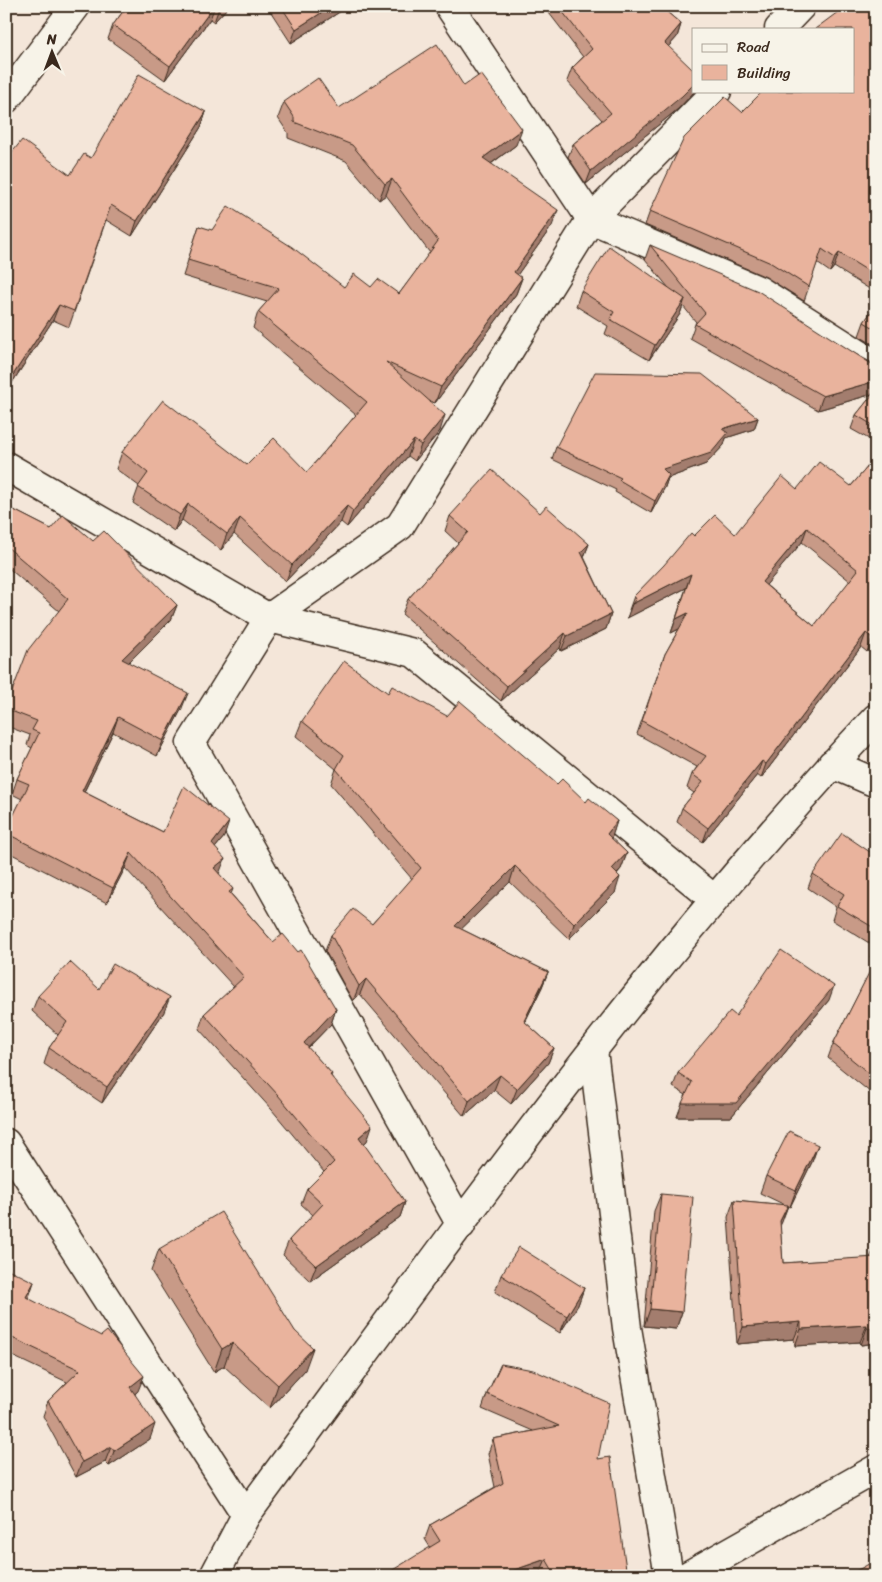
<svg xmlns="http://www.w3.org/2000/svg" width="882" height="1582" font-family="Sriracha,sans-serif">
<style>
.lines{fill:none;stroke-linecap:round;stroke-linejoin:round}
.minor-casing{stroke:#3b2a1e;stroke-width:31}
.minor{stroke:#f7f3e8;stroke-width:28}
.wall{fill:#c89a87;stroke:#3b2a1e;fill-rule:evenodd}
.shaded-wall{fill:#a37d6e;stroke:#3b2a1e}
.building{fill:#e9b39d;stroke:#3b2a1e;fill-rule:evenodd}
</style>
<rect width="100%" height="100%" fill="#f4e6d9"/>
<filter id="ink" filterUnits="userSpaceOnUse"><feTurbulence type="fractalNoise" baseFrequency=".02" numOctaves="2"/><feDisplacementMap in="SourceGraphic" scale="10" xChannelSelector="R" yChannelSelector="G"/><feConvolveMatrix kernelMatrix="1 2 1 2 8 2 1 2 1" color-interpolation-filters="sRGB"/></filter>
<g filter="url(#ink)">
<g class="lines">
<defs>
<g id="minor">
<path d="M449 6 591 219 760 291 876 365"/>
<path d="M779 29 801 6"/>
<path d="M6 99 76 6"/>
<path d="M6 466 269 618 414 653 714 899"/>
<path d="M832 764 876 783"/>
<path d="M593 1050 627 1328 669 1576"/>
<path d="M6 1143 246 1515"/>
<path d="M461 1225 191 743 269 618 400 526 591 219 717 91"/>
<path d="M214 1576 246 1515C447 1243 643 964 876 718"/>
<path d="M687 1576 876 1469"/>
</g>
</defs>
<use href="#minor" class="minor-casing"/>
<use href="#minor" class="minor"/>
</g>
<g class="wall">
<path d="M127 6H229L214 22 210 19 165 80 108 39 113 25Z"/>
<path d="M267 6H367L341 11 291 43Z"/>
<path d="M551 6H660L681 24 677 37 668 47 678 109 586 184 568 157 573 144 602 120 567 81 572 68 583 57 549 13Z"/>
<path d="M876 6V293L834 267 830 272 817 263 804 301 766 277 645 225 650 211 742 112Z"/>
<path d="M464 86 516 145 491 164 552 226 517 275 522 278 516 294 435 403 429 401 440 431 415 461 408 456 347 527 341 522 286 581 234 534 221 550 182 520 174 531 133 503 139 486 116 469 122 452 247 465 307 472 356 415 253 328 258 312 267 302 183 276 199 226 344 287H371L399 294 430 253 386 195 379 200 346 161 288 138V133L278 118 284 102 339 108Z"/>
<path d="M206 112 201 127 132 236 106 220 69 327 53 320 6 392V160L70 175 91 158Z"/>
<path d="M650 245 876 365V443L851 429 856 415 873 394 818 410 690 338 695 324 696 322 683 306 680 314 649 360 605 334 608 326 576 306 581 291 668 287 645 259Z"/>
<path d="M876 305V346L859 336 864 322Z"/>
<path d="M758 418 754 429 726 438 724 445 706 464 668 478 665 487 651 513 615 492 616 490 552 459 556 447Z"/>
<path d="M876 457V641L867 652 861 647 761 778 757 775 703 842 677 822 682 808 694 793 687 788 692 774 697 767 637 734 665 654 679 629 671 633 686 588 627 618 630 611 629 610 634 596 694 536 735 534 797 489 851 486ZM802 542 850 581 814 626 766 585Z"/>
<path d="M6 506 51 529 93 541 177 605 171 620 128 663 182 708 157 756 113 732 84 792 163 832 224 837 215 848 219 874 233 889 231 894 273 942 336 1009 331 1024 308 1048 332 1074 331 1076 367 1141 363 1144 405 1202 400 1217 310 1281 283 1255 289 1240 313 1215 301 1204 307 1189 324 1172 272 1110 199 1029 204 1014 234 987 125 868 107 903 6 851V830L22 799 12 794 17 779 32 748 27 745 30 735 6 726V707L59 611 6 566Z"/>
<path d="M540 513 589 544 584 557 611 614 606 629 561 651 560 648 501 701 402 614 408 599 458 543 445 531 450 516Z"/>
<path d="M388 693 557 784 617 821 611 838 627 853 621 869 617 874 615 893 569 939 510 882 461 929 548 972 542 987 525 1022 554 1048 548 1063 511 1104 494 1090 464 1116 360 994 353 1001 325 951 331 935 372 924 412 879 331 784 336 769 296 736 302 721Z"/>
<path d="M876 849V1097L828 1058 833 1044 876 960 870 957 874 946 832 920 836 907 808 888 813 874Z"/>
<path d="M99 989 164 1012 102 1103 44 1064 49 1048 58 1035 32 1011 38 996Z"/>
<path d="M829 1000 731 1117H677L686 1095 673 1087 678 1073 736 1016Z"/>
<path d="M818 1145 812 1162 790 1207 788 1206 780 1225 783 1263 870 1258 875 1246H876V1343L861 1345 860 1342 795 1346 794 1339 737 1344 728 1217 734 1200 785 1205 760 1193 766 1176Z"/>
<path d="M661 1194 682 1312 676 1329 644 1326 654 1211Z"/>
<path d="M159 1249 295 1331 305 1370 270 1408 224 1366 214 1372 151 1271Z"/>
<path d="M6 1268 28 1298 138 1391 135 1394 150 1439 109 1466 105 1462 76 1477 43 1416 48 1401 67 1382 6 1353Z"/>
<path d="M501 1275 584 1288 578 1305 560 1333 495 1292Z"/>
<path d="M501 1364 598 1459 627 1576H542L540 1573 430 1547 425 1539 430 1525 495 1487 488 1454 493 1439 533 1431 482 1409 487 1394Z"/>
</g>
<g class="shaded-wall">
<path d="M214 6H215L210 19 165 80 170 66Z"/>
<path d="M221 6H229L214 22 219 8Z"/>
<path d="M332 6H367L341 11 291 43 296 29Z"/>
<path d="M681 24 677 37 660 56 665 43Z"/>
<path d="M693 85V91H695L678 109 586 184 591 171Z"/>
<path d="M206 112 201 127 132 236 137 221Z"/>
<path d="M522 129 516 145 477 174 483 158Z"/>
<path d="M392 179 386 195 379 200 385 184Z"/>
<path d="M558 210 552 226 508 288 514 272Z"/>
<path d="M839 253 834 267 830 272 835 258Z"/>
<path d="M522 278 516 294 435 403 441 387Z"/>
<path d="M685 299 680 314 649 360 655 345Z"/>
<path d="M59 305 53 320 6 392 11 378Z"/>
<path d="M876 381V393L818 410 823 396Z"/>
<path d="M445 415 440 431 415 461 421 445Z"/>
<path d="M758 418 754 429 726 438 724 445 706 464 668 478 665 487 651 513 655 501 663 469 722 429Z"/>
<path d="M414 440 408 456 347 527 353 511Z"/>
<path d="M188 504 182 520 174 531 180 515Z"/>
<path d="M347 506 341 522 286 581 292 565Z"/>
<path d="M240 518 234 534 221 550 227 534Z"/>
<path d="M807 528 802 542 757 596 762 582Z"/>
<path d="M589 544 583 559 581 552Z"/>
<path d="M691 574 686 588 627 618 632 604Z"/>
<path d="M177 605 171 620 117 674 122 659Z"/>
<path d="M688 613 683 627 671 633 676 619Z"/>
<path d="M611 614 606 629 561 651 567 636Z"/>
<path d="M565 633 560 648 501 701 507 686Z"/>
<path d="M866 633 861 647 761 778 766 764Z"/>
<path d="M876 633V641L867 652 872 638Z"/>
<path d="M188 693 182 708 157 756 163 741Z"/>
<path d="M118 717 113 732 77 806 82 791Z"/>
<path d="M762 761 757 775 703 842 708 828Z"/>
<path d="M617 821 612 837 601 849 607 834Z"/>
<path d="M229 822 224 837 206 859 212 844Z"/>
<path d="M131 853 125 868 107 903 113 888Z"/>
<path d="M627 853 621 869 606 884 612 869Z"/>
<path d="M225 859 219 874 208 883 214 868Z"/>
<path d="M515 866 510 882 449 941 455 926Z"/>
<path d="M620 877 615 893 569 939 574 924Z"/>
<path d="M548 972 542 987 518 1036 524 1021Z"/>
<path d="M366 979 360 994 353 1001 359 986Z"/>
<path d="M834 986 829 1000 731 1117H677L682 1103Z"/>
<path d="M170 997 164 1012 102 1103 107 1087Z"/>
<path d="M336 1009 331 1024 298 1058 304 1043Z"/>
<path d="M554 1048 548 1063 511 1104 517 1089Z"/>
<path d="M500 1075 494 1090 464 1116 469 1101Z"/>
<path d="M372 1126 367 1141 353 1152 359 1137Z"/>
<path d="M818 1145 812 1162 790 1207 796 1190Z"/>
<path d="M405 1202 400 1217 310 1281 316 1266Z"/>
<path d="M788 1205 782 1222 774 1238 780 1221Z"/>
<path d="M34 1282 29 1297 21 1312 26 1297Z"/>
<path d="M584 1288 578 1305 560 1333 567 1316Z"/>
<path d="M650 1309 682 1312 676 1329 644 1326Z"/>
<path d="M801 1322 794 1339 737 1344 743 1327Z"/>
<path d="M867 1325 860 1342 795 1346 801 1329Z"/>
<path d="M876 1327V1343L861 1345 867 1328Z"/>
<path d="M232 1343 224 1366 214 1372 222 1349Z"/>
<path d="M313 1348 305 1370 270 1408 278 1385Z"/>
<path d="M144 1376 138 1391 125 1402 130 1387Z"/>
<path d="M155 1424 150 1439 109 1466 114 1451Z"/>
<path d="M111 1447 105 1462 76 1477 82 1462Z"/>
<path d="M546 1559 540 1573 534 1576H497Z"/>
</g>
<g class="building">
<path d="M127 6H214L170 66 113 25Z"/>
<path d="M281 6H332L296 29Z"/>
<path d="M558 6H660L681 24 665 43 693 70V85L682 96 591 171 573 144 611 113 572 68 592 49Z"/>
<path d="M846 6H876V276L839 253 835 258 822 249 809 287 771 263 650 211 684 138 725 97 742 112 763 91H853V29H815Z"/>
<path d="M437 44 464 86 481 74 522 129 483 158 558 210 514 272 522 278 441 387 386 362 445 415 421 445 414 440 353 511 347 506 292 565 240 518 227 534 188 504 180 515 138 487 148 473 122 452 163 400 247 465 274 438 307 472 367 402 258 312 279 288 188 260 199 226 212 230 228 206 292 247 344 287 354 274 371 287 378 279 399 294 438 241 392 179 385 184 352 145 294 122V117L284 102 318 78 339 108Z"/>
<path d="M139 74 206 112 137 221 111 205 74 311 59 305 11 378 6 375V160L22 140 70 175 84 154 91 158Z"/>
<path d="M650 245 758 291 873 365H876V381L823 396 695 324 705 313Z"/>
<path d="M609 246 685 299 655 345 610 319 614 312 581 291Z"/>
<path d="M876 305V329L864 322Z"/>
<path d="M595 372 702 374 758 418 722 429 728 433 711 453 663 469 669 475 655 501 619 480 621 478 556 447Z"/>
<path d="M876 390V427L856 415Z"/>
<path d="M876 457V633L872 638 866 633 766 764 762 761 708 828 682 808 703 782 692 774 706 756 642 721 665 654 688 613 676 619 691 574 632 604 636 599 634 596 664 565 691 533 694 536 715 515 735 534 782 476 797 489 819 462 851 486ZM807 528 858 570 814 626 762 582Z"/>
<path d="M492 470 540 513 546 506 589 544 581 552 611 614 567 636 565 633 507 686 408 599 468 532 450 516Z"/>
<path d="M6 506 51 529 63 515 93 541 104 531 177 605 122 659 188 693 163 741 118 717 82 791 163 832 184 786 229 822 212 844 225 859 214 868 233 889 229 892 273 942 283 934 298 952 301 950 336 1009 304 1043 332 1074 330 1075 372 1126 359 1137 405 1202 316 1266 289 1240 323 1204 307 1189 334 1162 278 1095 204 1014 244 977 131 853 113 888 6 833V830L29 784 17 779 39 733 32 730 37 721 6 709V707L28 650 68 599 6 546Z"/>
<path d="M344 661 388 693 392 686 447 716 460 701 557 784 562 779 586 802 589 798 617 821 607 834 627 853 612 869 620 877 574 924 515 866 455 926 548 972 524 1021 554 1048 517 1089 500 1075 469 1101 366 979 359 986 331 935 353 909 372 924 421 868 336 769 344 755 302 721Z"/>
<path d="M842 833 870 852 873 847 876 849V929L837 906 844 894 813 874Z"/>
<path d="M781 950 834 986 736 1103H682L692 1082 678 1073 730 1011 736 1016Z"/>
<path d="M876 959V1079L833 1044Z"/>
<path d="M70 962 99 989 113 964 170 997 107 1087 49 1048 67 1022 38 996Z"/>
<path d="M789 1131 818 1145 796 1190 766 1176Z"/>
<path d="M661 1194 693 1197 682 1312 650 1309Z"/>
<path d="M734 1200 788 1205 780 1221 783 1263 876 1257V1327L867 1328V1325L801 1329V1322L743 1327Z"/>
<path d="M221 1212 295 1331 313 1348 278 1385 232 1343 222 1349 159 1249Z"/>
<path d="M519 1247 584 1288 567 1316 501 1275Z"/>
<path d="M6 1268 34 1282 26 1297 101 1336 107 1331 144 1376 130 1387 155 1424 114 1451 111 1447 82 1462 48 1401 80 1370 6 1335Z"/>
<path d="M501 1364 533 1370 609 1403 598 1459 610 1457 627 1576H556L546 1559 497 1576H383L440 1541 430 1525 503 1483 493 1439 559 1426 487 1394Z"/>
<path d="M876 1560V1576H847Z"/>
</g>
</g>
<rect width="882" height="1582" fill="none" stroke="#f7f3e8" stroke-width="25"/>
<rect x="12" y="12" width="857" height="1557" fill="none" stroke="#3b2a1e" stroke-width="2" filter="url(#ink)"/>
<rect x="692" y="28" width="162" height="65" fill="#f7f3e8" stroke="#aca397"/>
<rect x="702" y="44" width="25" height="8" fill="#f7f3e8" stroke="#aca397"/>
<text x="737" y="52" font-size="15" fill="#3b2a1e">Road</text>
<rect x="702" y="65" width="25" height="15" fill="#e9b39d" stroke="#aca397"/>
<text x="737" y="78" font-size="15" fill="#3b2a1e">Building</text>
<g transform="translate(52 52) rotate(359)" stroke="#f7f3e8" stroke-width="4" paint-order="stroke">
<path d="M0-4L9 19L0 12L-9 19Z" fill="#3b2a1e"/>
<text y="-8" font-size="14" font-weight="bold" text-anchor="middle" fill="#3b2a1e">N</text>
</g>
</svg>
